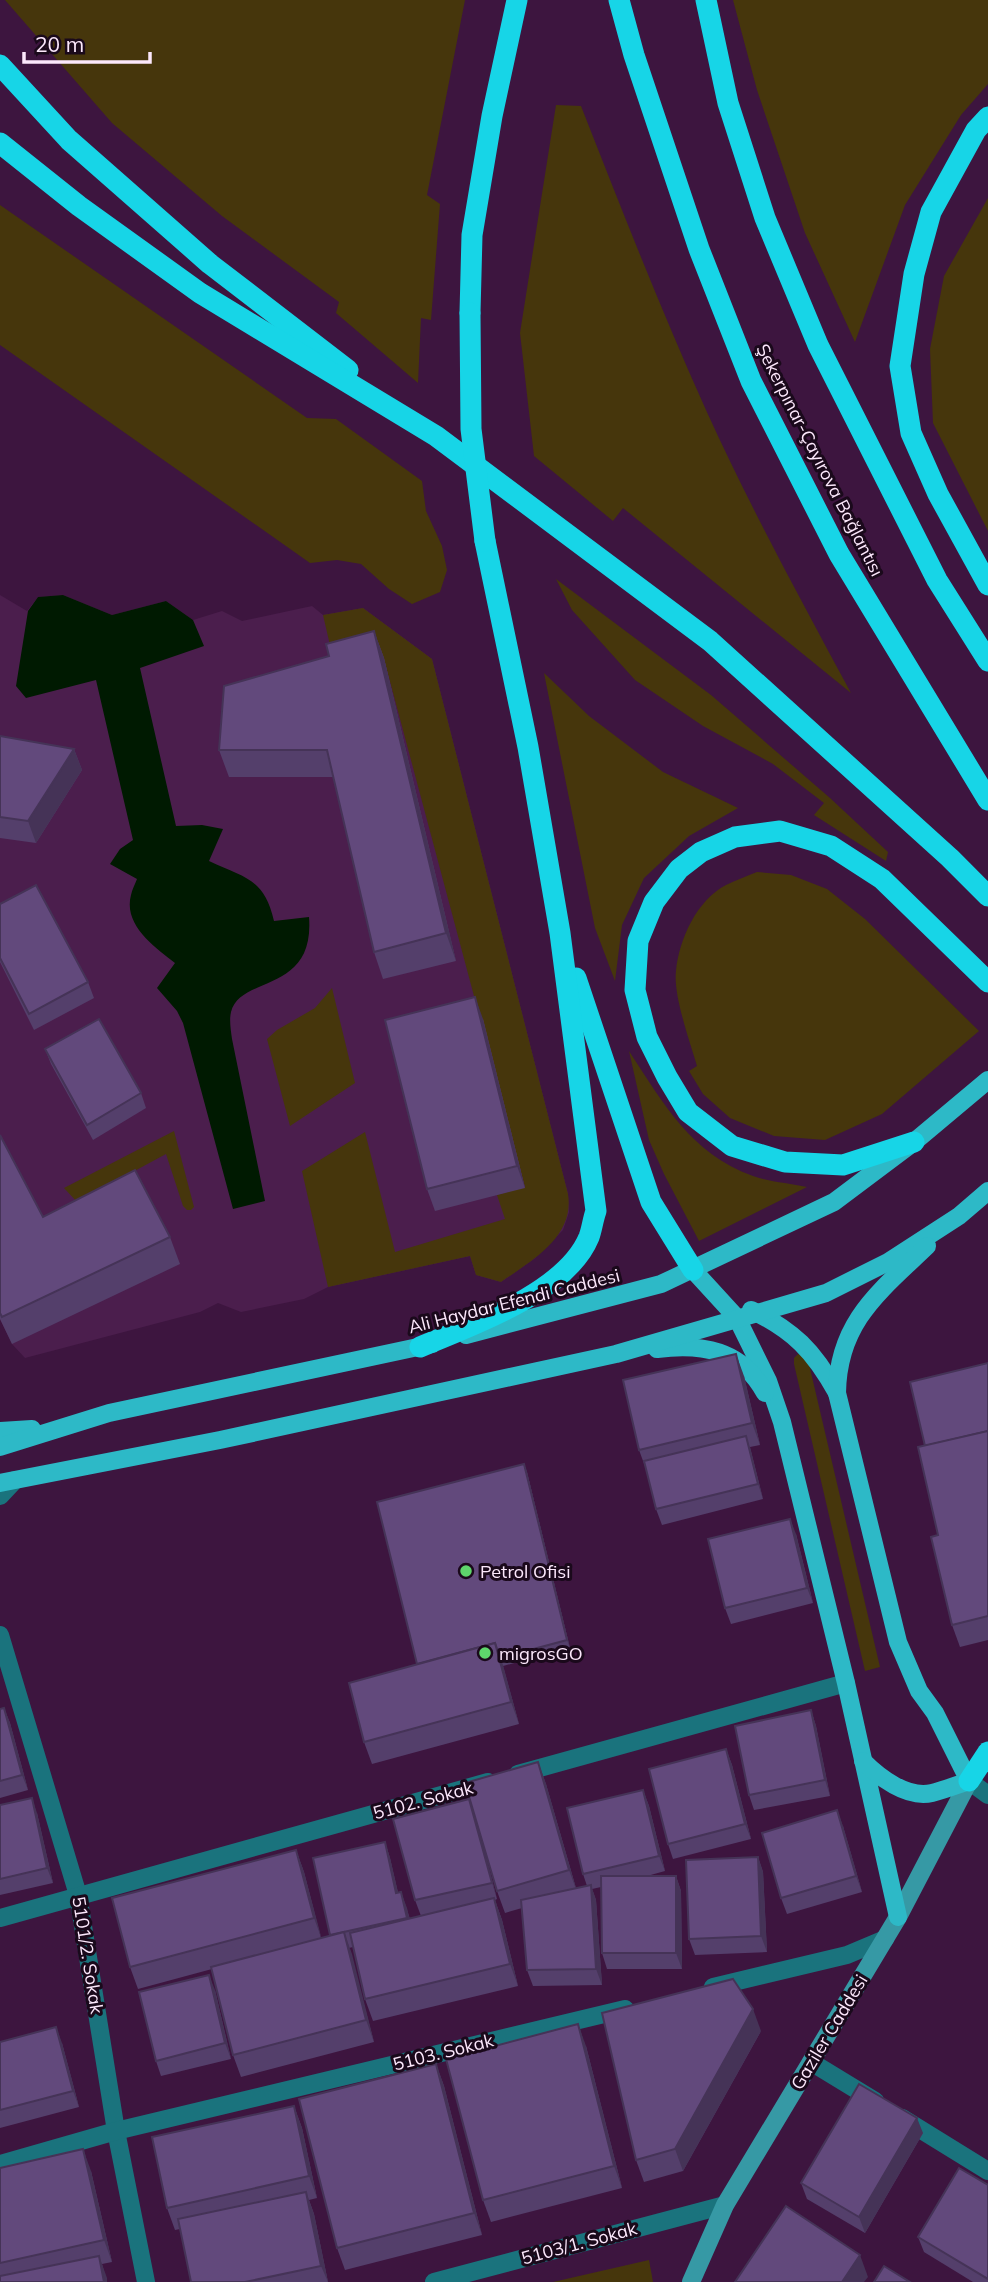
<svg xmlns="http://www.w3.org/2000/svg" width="988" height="2282" font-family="Mulish,sans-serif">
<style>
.built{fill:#4b1e4d}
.green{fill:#46360c}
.water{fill:#001a01}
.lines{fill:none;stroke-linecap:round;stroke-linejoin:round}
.street{stroke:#1a737d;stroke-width:18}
.secondary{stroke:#3699a5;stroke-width:18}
.primary{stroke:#2db9c7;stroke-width:18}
.highway{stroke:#17d5e7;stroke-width:21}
.highway-bridge{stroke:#17d5e7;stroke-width:21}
.wall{fill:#543f6b}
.shaded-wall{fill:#453357}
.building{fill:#62497c;stroke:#453357;stroke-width:2}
.poi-dot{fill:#5ed56c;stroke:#1a091b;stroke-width:2.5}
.labels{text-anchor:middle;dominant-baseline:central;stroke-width:6;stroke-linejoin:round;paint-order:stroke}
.street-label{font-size:18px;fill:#fce8fc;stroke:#1a091b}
.poi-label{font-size:18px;fill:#fce8fc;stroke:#1a091b;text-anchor:start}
</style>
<rect width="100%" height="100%" fill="#3d153f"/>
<path class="built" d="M0 595 27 611 38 597 63 595 112 615 166 601 193 620 222 611 242 621 312 606 323 615 363 608 432 659 568 1194 569 1212 563 1230 534 1259 501 1282 476 1275 470 1256 328 1287 304 1299 241 1312 218 1303 200 1312 25 1358 12 1344 0 1319Z"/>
<g class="green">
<path d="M5 0H465L427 195 440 204 431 320 421 318 418 383 336 313 339 302 222 216 112 123Z"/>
<path d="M733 0H988V84L961 115 905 205 855 342 805 233 757 90Z"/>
<path d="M556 105 581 106C621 208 661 310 706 410 750 507 801 600 851 693L623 508 613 521 534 456 520 333Z"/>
<path d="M988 198V531L933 423 930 349 944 276Z"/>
<path d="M0 205 307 418 336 419 422 481 426 511 442 546 447 570 440 592 412 604 389 589 361 564 337 560 310 563 0 345Z"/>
<path d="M556 579 711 695 830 798 888 852 886 861 814 815 824 803 773 764 703 726 635 680 572 610Z"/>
<path d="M363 608 432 659 568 1194C575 1237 531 1261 501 1282L476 1275 470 1256 328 1287 302 1171 365 1132 395 1252 505 1219 497 1195 525 1187 384 659 336 671 323 615Z"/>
<path d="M544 673 589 716 663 772 738 808 689 836 644 878 622 925 615 981 595 928Z"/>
<path d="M757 872 791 875 827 889 865 919 979 1031 882 1114 825 1140 774 1136 730 1118 703 1094 689 1071 697 1066C690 1042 673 995 676 971 679 939 697 900 726 885 736 880 747 876 757 872Z"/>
<path d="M332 988 355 1083 290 1126 267 1039 277 1030 315 1008Z"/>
<path d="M629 1051C664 1104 690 1153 753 1176 770 1182 790 1183 807 1187L699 1241 664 1174 649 1140Z"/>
<path d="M174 1131 194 1207 191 1210H187L183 1206 166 1154 77 1202 64 1188Z"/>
<path d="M798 1354 802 1355 809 1364 880 1667 865 1671 794 1364V1358Z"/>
<path d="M649 2260 653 2282H553Z"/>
</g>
<path class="water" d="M63 595 112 615 166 601 193 620 204 646 140 668 176 826 202 825 223 829 209 861C245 878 264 878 274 921L309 917C315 994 240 975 231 1012 229 1020 231 1031 232 1039L265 1201 233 1209 183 1023 177 1011 157 988 175 963C155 947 123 925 131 895 132 890 135 884 137 879L110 864 120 849 133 840 96 680 26 698 16 686 28 611 38 597Z"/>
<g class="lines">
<g class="street">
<path d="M0 1496 15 1480"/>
<path d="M0 1635 78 1895 116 2131 146 2282"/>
<path d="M518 1774 846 1683"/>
<path d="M969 1781 988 1795"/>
<path d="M0 1918 488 1782"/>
<path d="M713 1987 847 1955 885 1939"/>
<path d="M811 2062 875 2101"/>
<path d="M902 2118 988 2171"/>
<path d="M0 2164 116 2131 625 2009"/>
<path d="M434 2282 725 2205"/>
</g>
<path class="secondary" d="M691 2282 725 2205 898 1917 969 1781"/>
<g class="primary">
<path d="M693 1270 737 1318 768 1381 782 1422 846 1683 898 1917"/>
<path d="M751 1310C793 1330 814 1351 837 1393"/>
<path d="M466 1335 661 1284 834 1202 914 1142 988 1080"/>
<path d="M657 1349C702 1343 742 1350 765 1393"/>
<path d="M0 1431 32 1429"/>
<path d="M0 1447 109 1413 432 1344"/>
<path d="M0 1483 220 1440 616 1354 826 1293 888 1262 959 1216 988 1191"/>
<path d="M863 1761C879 1777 907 1799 932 1793 944 1790 957 1785 969 1781L935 1713 919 1691 898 1642 837 1393C838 1322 879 1292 927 1246"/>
</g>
<g class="highway">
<path d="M619 0 634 55 699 249 751 381 839 554 988 800"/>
<path d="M706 0 728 103 765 218 818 345 937 580 988 661"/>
<path d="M0 65 69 140 210 264 348 370"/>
<path d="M988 117 976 130 931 212 914 274 900 366 911 433 938 494 988 585"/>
<path d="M0 143 79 206 200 293 436 436 710 641 950 858 988 896"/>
<path d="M470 313 472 235 492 116 517 0"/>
<path d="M576 978 651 1202 693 1270"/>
<path d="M914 1142 843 1165 785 1162 732 1146 688 1112 667 1077 647 1037 635 990 638 941 654 902 679 869 701 852 735 837 780 831 831 846 882 879 988 982"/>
<path d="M420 1347C472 1325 566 1293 589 1237 592 1229 593 1219 596 1211L560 933 528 747 485 541"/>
<path d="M969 1781 988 1752"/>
</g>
<path class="highway-bridge" d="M470 313 471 429 485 541"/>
</g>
<g class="wall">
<path d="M374 631 384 658 456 961 383 979 374 952 333 777H229L219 750 329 656Z"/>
<path d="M0 736 74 749 82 770 36 843 0 838Z"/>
<path d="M0 904 88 982 94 998 34 1030 0 962Z"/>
<path d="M483 1019 525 1188 435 1211 427 1189Z"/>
<path d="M45 1049 141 1093 146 1108 93 1140 51 1064Z"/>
<path d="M0 1135 43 1217 170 1237 180 1264 12 1344 0 1319Z"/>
<path d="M988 1363V1640L960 1647 952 1625 925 1446Z"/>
<path d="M744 1376 760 1445 750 1447 763 1499 662 1525 656 1509 646 1469 639 1450Z"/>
<path d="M524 1464 527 1472 570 1648 503 1666 519 1724 372 1764 364 1742 417 1664Z"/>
<path d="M796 1534 813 1603 731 1624 725 1608Z"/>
<path d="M4 1708 10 1723 28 1790 0 1798V1709Z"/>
<path d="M811 1710 816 1726 830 1796 754 1810 749 1795Z"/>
<path d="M726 1749 732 1765 751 1839 673 1859 668 1844Z"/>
<path d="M538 1762 546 1784 576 1888 587 1886 583 1874 567 1808 643 1790 649 1806 665 1871 647 1876H676L681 1891 682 1969H607L602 1953 601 1887 592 1889 596 1900 602 1985 533 1986 527 1970 522 1908 505 1913 497 1891 478 1825 497 1899 495 1900 502 1920 518 1986 373 2021 365 1999 353 1947 349 1948 374 2042 241 2077 233 2055 212 1969 138 1989 130 1967 112 1898 296 1850 304 1872 321 1938 331 1936 313 1858 385 1842 390 1858 398 1893 401 1892 410 1919 430 1914 421 1916 415 1900 393 1819 469 1799 473 1811 465 1783Z"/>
<path d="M0 1805 37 1813 53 1883 0 1895Z"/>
<path d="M843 1826 862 1892 787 1914 781 1898Z"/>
<path d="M758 1857 763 1872 767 1952 695 1955 689 1939Z"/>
<path d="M215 1990 231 2059 161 2076 156 2061Z"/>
<path d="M761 2031 683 2171 644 2182 636 2160Z"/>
<path d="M0 2042 62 2043 79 2107 0 2128Z"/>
<path d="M586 2046 622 2188 491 2222 483 2200Z"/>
<path d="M436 2064 444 2086 482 2235 345 2270 337 2248Z"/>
<path d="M294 2106 302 2128 317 2198 309 2200 314 2214 328 2282H191L180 2229 175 2230 167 2208Z"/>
<path d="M923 2133 865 2233 807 2199 801 2183Z"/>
<path d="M0 2168 91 2171 112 2262 102 2264 107 2282H0Z"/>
<path d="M988 2185V2282H973L924 2252 918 2237Z"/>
</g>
<g class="shaded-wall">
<path d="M374 631 384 658 456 961 446 933Z"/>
<path d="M74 749 82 770 36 843 28 821Z"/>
<path d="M475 997 483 1019 525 1188 517 1166Z"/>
<path d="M736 1354 744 1376 760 1445 752 1423Z"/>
<path d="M746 1436 751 1452 763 1499 758 1484Z"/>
<path d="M524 1464 527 1472 570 1648 567 1640Z"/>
<path d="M790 1519 796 1534 813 1603 807 1588Z"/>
<path d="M495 1643 503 1665 519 1724 511 1702Z"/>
<path d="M4 1708 10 1723 28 1790 22 1775Z"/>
<path d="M811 1710 816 1726 830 1796 825 1780Z"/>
<path d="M726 1749 732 1765 751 1839 745 1824Z"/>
<path d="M538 1762 546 1784 577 1892 569 1870Z"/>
<path d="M643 1790 649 1806 665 1871 659 1856Z"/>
<path d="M32 1798 37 1813 53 1883 47 1868Z"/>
<path d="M469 1799 475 1814 497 1899 492 1883Z"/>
<path d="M837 1810 843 1826 862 1892 856 1876Z"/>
<path d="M385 1842 390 1858 402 1909 396 1893Z"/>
<path d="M296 1850 304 1872 322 1940 314 1918Z"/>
<path d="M758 1857 763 1872 767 1952 761 1936Z"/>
<path d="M676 1876 681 1891 682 1969 676 1953Z"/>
<path d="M591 1885 596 1900 602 1985 596 1969Z"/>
<path d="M401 1892 407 1908 413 1933 407 1918Z"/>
<path d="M494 1898 502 1920 518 1986 510 1964Z"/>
<path d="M344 1932 352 1954 374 2042 366 2020Z"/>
<path d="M209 1975 215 1990 231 2059 225 2043Z"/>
<path d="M753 2009 761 2031 683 2171 675 2149Z"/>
<path d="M578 2024 586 2046 622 2188 614 2166Z"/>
<path d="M56 2027 62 2043 79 2107 73 2091Z"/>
<path d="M436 2064 444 2086 482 2235 474 2213Z"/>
<path d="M294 2106 302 2128 317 2198 309 2176Z"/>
<path d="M917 2118 923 2133 865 2233 859 2217Z"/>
<path d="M83 2149 91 2171 112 2262 104 2240Z"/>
<path d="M306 2192 314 2214 328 2282 321 2266Z"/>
<path d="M860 2255 868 2277 864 2282H842Z"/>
<path d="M99 2256 107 2278V2282H104Z"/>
</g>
<g class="building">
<path d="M374 631 446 933 374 952 327 750H219L224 686 329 656 326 644Z"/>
<path d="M0 736 74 749 28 821 0 817Z"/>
<path d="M36 885 88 982 29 1014 0 958V904Z"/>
<path d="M475 997 517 1166 427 1189 385 1020Z"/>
<path d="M99 1019 141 1093 87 1125 45 1049Z"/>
<path d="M0 1135 43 1217 135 1170 170 1237 2 1317 0 1313Z"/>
<path d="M736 1354 752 1423 639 1450 623 1380Z"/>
<path d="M988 1363V1431L925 1446 910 1382Z"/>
<path d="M988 1431V1616L952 1625 931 1537 938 1535 918 1447Z"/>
<path d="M746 1436 758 1484 656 1509 644 1461Z"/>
<path d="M524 1464 567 1640 500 1658 495 1643 417 1664 377 1502Z"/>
<path d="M790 1519 807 1588 725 1608 708 1539Z"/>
<path d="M495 1643 511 1702 364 1742 349 1683Z"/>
<path d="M4 1708 22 1775 0 1781V1709Z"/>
<path d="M811 1710 825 1780 749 1795 735 1726Z"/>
<path d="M726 1749 745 1824 668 1844 649 1769Z"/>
<path d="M538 1762 569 1870 497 1891 465 1783Z"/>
<path d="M643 1790 659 1856 583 1874 567 1808Z"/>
<path d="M32 1798 47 1868 0 1879V1805Z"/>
<path d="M469 1799 492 1883 415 1900 393 1819Z"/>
<path d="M837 1810 856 1876 781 1898 762 1833Z"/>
<path d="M385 1842 396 1893 401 1892 407 1918 330 1935 313 1858Z"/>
<path d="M296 1850 314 1918 130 1967 112 1898Z"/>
<path d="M758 1857 761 1936 689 1939 686 1860Z"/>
<path d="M601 1876H676V1953H602Z"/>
<path d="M591 1885 596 1969 527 1970 521 1900Z"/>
<path d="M494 1898 510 1964 365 1999 350 1933Z"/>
<path d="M344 1932 366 2020 233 2055 211 1967Z"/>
<path d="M209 1975 225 2043 156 2061 139 1992Z"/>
<path d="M733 1979 753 2009 675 2149 636 2160 602 2013Z"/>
<path d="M578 2024 614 2166 483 2200 446 2059Z"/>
<path d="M56 2027 73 2091 0 2110V2042Z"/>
<path d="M436 2064 474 2213 337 2248 299 2099Z"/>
<path d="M859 2084 917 2118 859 2217 801 2183Z"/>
<path d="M294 2106 309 2176 167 2208 152 2137Z"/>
<path d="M83 2149 104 2240 0 2263V2168Z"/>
<path d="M959 2168 988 2185V2279L918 2237Z"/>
<path d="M306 2192 321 2266 245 2282H191L178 2219Z"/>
<path d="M786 2206 860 2255 842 2282H735Z"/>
<path d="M99 2256 104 2282H0V2276Z"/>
<path d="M884 2266 910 2282H874Z"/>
</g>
<g class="poi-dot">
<circle cx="466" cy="1571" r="7"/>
<circle cx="485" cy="1653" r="7"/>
</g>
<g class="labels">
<g class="street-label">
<text transform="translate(820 460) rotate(63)">Şekerpınar-Çayırova Bağlantısı</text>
<text transform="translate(514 1301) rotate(-14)">Ali Haydar Efendi Caddesi</text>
<text transform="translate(423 1800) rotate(-15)">5102. Sokak</text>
<text transform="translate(88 1955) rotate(81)">5101/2. Sokak</text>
<text transform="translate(829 2032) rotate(-59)">Gaziler Caddesi</text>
<text transform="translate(443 2052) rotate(-14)">5103. Sokak</text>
<text transform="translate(579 2243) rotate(-15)">5103/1. Sokak</text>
</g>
<g class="poi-label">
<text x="480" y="1571">Petrol Ofisi</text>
<text x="499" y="1653">migrosGO</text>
</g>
</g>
<path d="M24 52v10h126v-10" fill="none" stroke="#fce8fc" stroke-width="3.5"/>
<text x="35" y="52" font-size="21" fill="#fce8fc" stroke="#1a091b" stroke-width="5" paint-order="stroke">20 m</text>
</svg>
